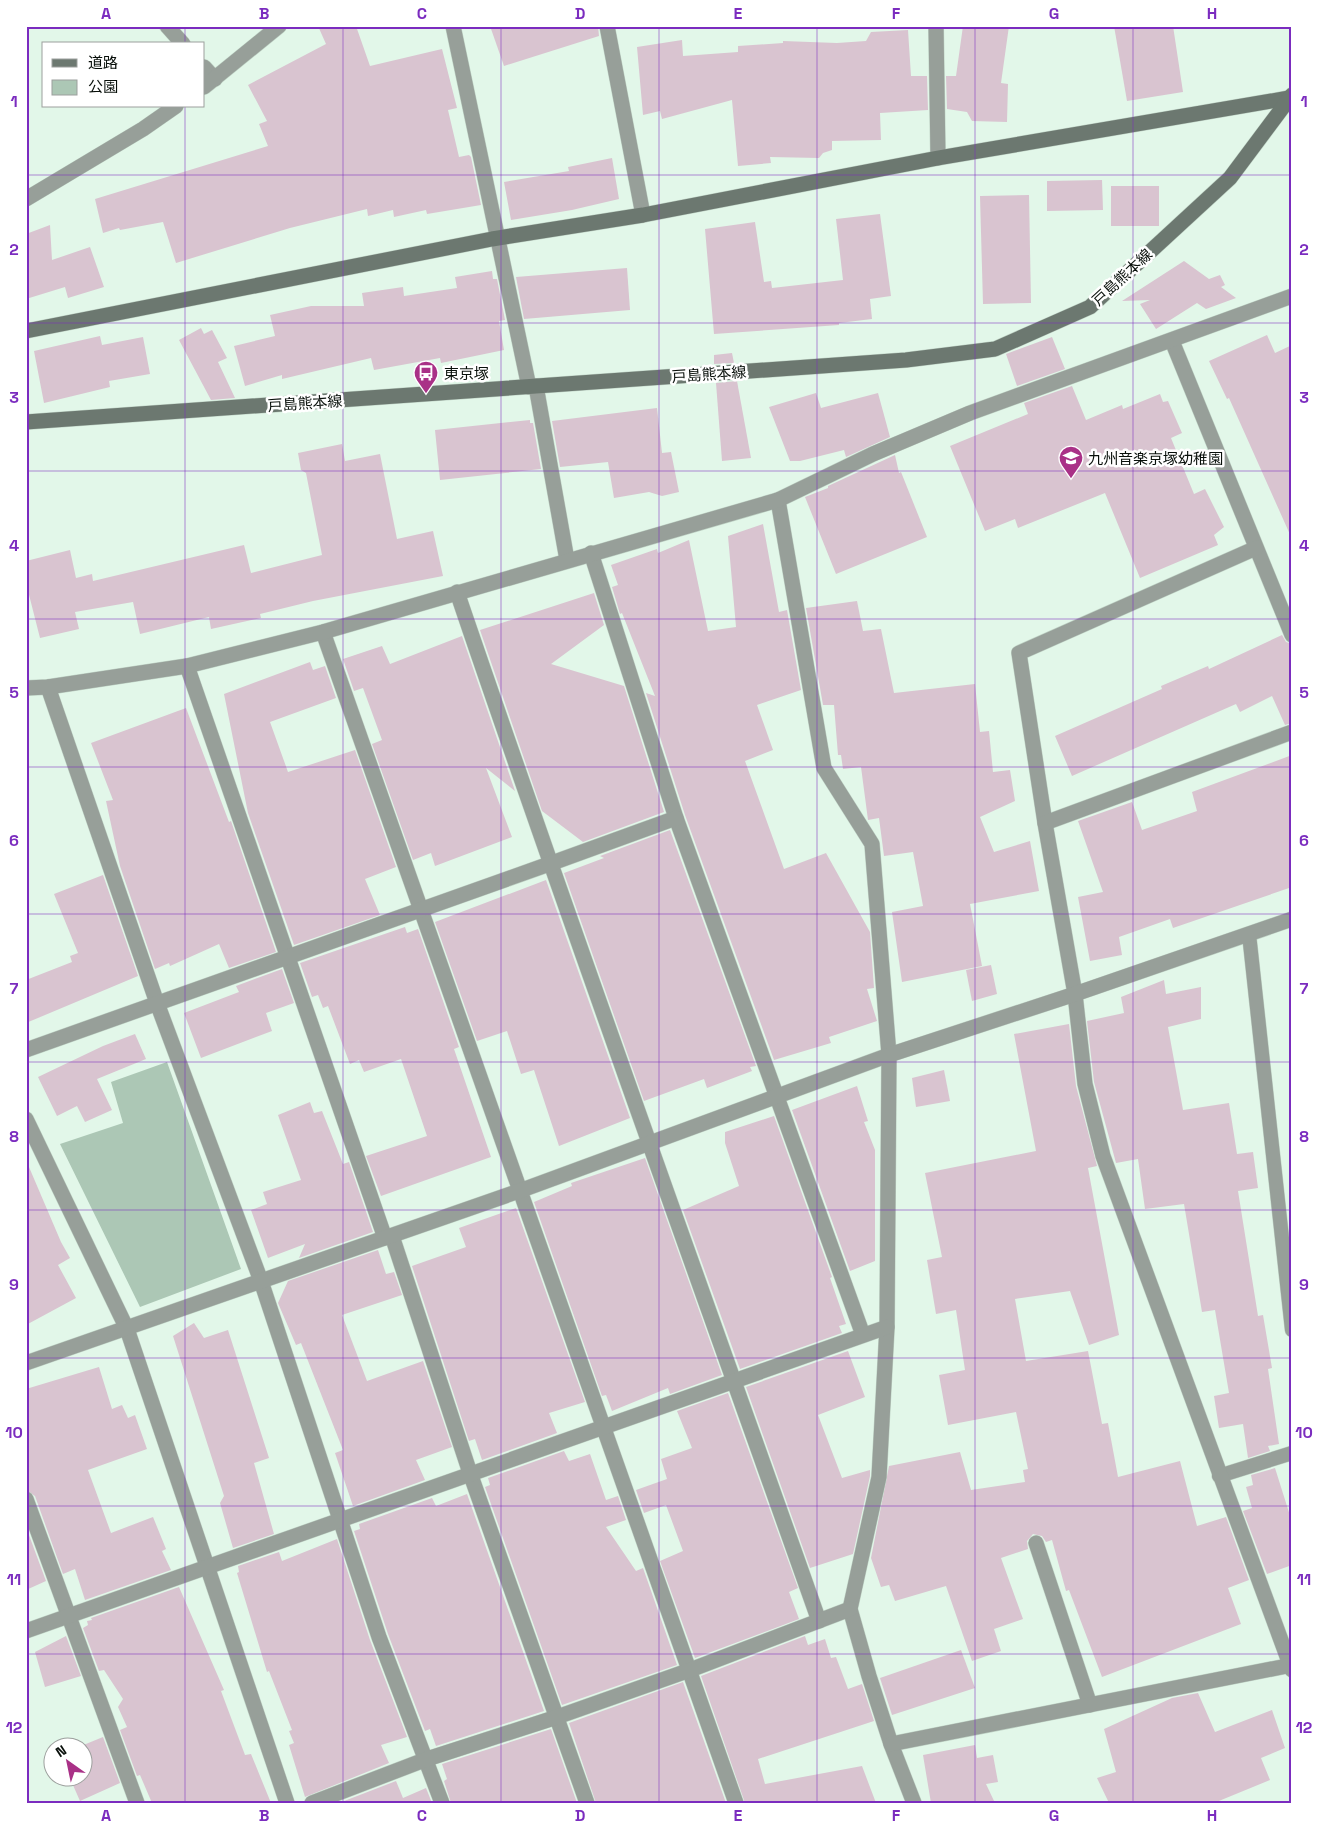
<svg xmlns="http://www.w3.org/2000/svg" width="1318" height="1829" font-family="'Space Grotesk','Noto Sans JP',sans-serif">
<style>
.green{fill:#acc7b5}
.building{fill:#d9c4d0}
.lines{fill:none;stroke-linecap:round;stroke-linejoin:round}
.lane-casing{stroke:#bfd2c5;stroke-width:15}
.street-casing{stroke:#bfd2c5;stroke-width:16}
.secondary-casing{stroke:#bfd2c5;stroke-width:16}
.lane{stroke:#979f99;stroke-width:14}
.street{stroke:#979f99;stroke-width:15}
.secondary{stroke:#6c7870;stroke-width:15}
.grid{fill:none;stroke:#7b2cbf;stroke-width:1;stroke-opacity:0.55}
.labels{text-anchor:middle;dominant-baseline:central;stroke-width:5;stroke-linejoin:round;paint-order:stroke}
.street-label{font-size:15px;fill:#080f0a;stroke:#fff}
.poi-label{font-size:15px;fill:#080f0a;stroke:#fff;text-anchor:start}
.neatline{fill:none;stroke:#7b2cbf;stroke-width:2}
.grid-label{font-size:16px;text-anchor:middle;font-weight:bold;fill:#7b2cbf}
</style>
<rect width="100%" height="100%" fill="#e2f7e9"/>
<path class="green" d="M167 1062 241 1269 140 1307 60 1144 123 1123 111 1082Z"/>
<g class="building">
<path d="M318 26H356L370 66 442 49 457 108 448 110 459 157 469 155 471 157 481 205 427 214 426 210 394 217 393 210 368 216 367 209 290 228 176 263 163 222 120 230 119 228 103 233 95 199 268 146 259 124 267 121 248 85 326 44Z"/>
<path d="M490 26H598L599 36 504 66Z"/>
<path d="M963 26H1009L1001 83 1008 84 1007 122 972 121 967 112 947 109 946 76H956Z"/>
<path d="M1114 26H1173L1183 92 1127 101Z"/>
<path d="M908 30 911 76H927L928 110 880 113 881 140 832 141V150L823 153 819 158 770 157 771 163 738 166 732 100 662 119 660 111 643 115 637 47 682 40 683 56 738 52V46L783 43V41L837 43 866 41 871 32Z"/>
<path d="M612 158 619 199 572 210 511 220 504 182 569 171 568 167Z"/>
<path d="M1102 180 1103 210 1047 211V181Z"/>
<rect x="1111" y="186" width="48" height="40"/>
<path d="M1029 195 1031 303 983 304 980 196Z"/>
<path d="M880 214 891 296 870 299 872 319 839 323V325L714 334 705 229 755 222 764 282 771 281 772 288 843 280 836 219Z"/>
<path d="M50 225 52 260 90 247 104 287 68 298 65 287 26 299V234Z"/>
<path d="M1184 261 1209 279 1220 275 1225 285 1221 287 1236 298 1206 309 1197 303 1156 329 1140 304 1150 300 1122 301Z"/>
<path d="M627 268 630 310 524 319 516 277Z"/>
<path d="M492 271 493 279H497L505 320 499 321 504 350 441 363 440 358 374 370 371 358 282 379V375L245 386 234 346 275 336 270 315 311 306H364L362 293 403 287 404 296 457 288 455 277Z"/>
<path d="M201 328 204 334 212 330 227 358 218 362 235 398 211 400 179 340Z"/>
<path d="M1267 335 1275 353 1292 345V539L1229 398 1227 399 1209 361Z"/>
<path d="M100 336 102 345 143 337 150 374 109 381 110 387 44 403 34 351Z"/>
<path d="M1052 337 1065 369 1017 386 1006 354Z"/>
<path d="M732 353 734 363 714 364V355Z"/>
<path d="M737 381 751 458 722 461 716 383Z"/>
<path d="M1072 386 1086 420 1122 405 1123 409 1160 394 1163 402 1168 401 1182 433 1171 438 1194 494 1205 489 1224 527 1214 535 1218 545 1140 578 1105 493 1018 528 1015 519 985 531 950 446 1028 414 1024 403Z"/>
<path d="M816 393 821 408 878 393 890 437 846 457 844 450 800 461H790L769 407Z"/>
<path d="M657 408 662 453 671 452 679 492 662 496 649 492 614 498 608 462 560 467 552 421Z"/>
<path d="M530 420V423H533L541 469 440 480 435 430Z"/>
<path d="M342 444 345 461 380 454 397 539 433 531 443 576 313 601 260 614 261 618 211 629 209 617 140 634 133 602 75 612 79 629 40 638 26 583V561L70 550 76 578 92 574 93 581 244 545 251 573 322 555 306 473 301 470 298 453Z"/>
<path d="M895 455 899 473 901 472 927 537 836 574 805 497 828 488V486Z"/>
<path d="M763 524 779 612 787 610 801 690 757 705 773 750 745 761 784 869 826 853 870 932 874 988 867 989 877 1021 829 1037 831 1043 774 1060 685 815 646 693 655 696 622 613 620 614 612 587 618 585 611 565 657 549 658 553 689 540 708 631 736 627 728 536Z"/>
<path d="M594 593 604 625 551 664 624 686 664 812 583 842 542 811 480 630Z"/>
<path d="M857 601 863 631 881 629 894 693 975 684 980 732 989 731 993 772 1010 770 1015 801 980 817 994 852 1030 841 1039 891 970 904 982 966 902 982 892 912 923 906 913 852 884 856 879 818 868 820 861 767 843 769 841 755H838L834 705H823L806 608Z"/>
<path d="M1282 635 1286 642 1292 644V723L1285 725 1272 696 1240 712 1236 704 1072 776 1055 736 1162 689 1161 686 1208 666 1209 669Z"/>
<path d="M462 636 515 791 486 768 512 837 435 866 431 853 413 860 372 744 382 740 363 688 354 691 343 659 382 646 390 664Z"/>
<path d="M310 662 313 670 325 666 336 698 270 722 288 772 355 750 396 867 365 879 380 915 294 945 248 813 224 694Z"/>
<path d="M186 708 229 822 231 821 276 952 229 968 219 944 170 966 169 963 155 969 120 866 106 801 113 800 91 743Z"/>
<path d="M1292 755V887L1173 928 1170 919 1119 937 1122 955 1090 961 1078 897 1103 892 1078 821 1132 802 1142 830 1197 811 1192 792Z"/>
<path d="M670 830 756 1066 750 1067 752 1071 707 1088 704 1079 644 1101 564 873 604 858 600 856Z"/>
<path d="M103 875 138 976 26 1023V980L72 962 70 956 78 953 54 894Z"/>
<path d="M546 880 630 1118 559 1146 534 1070 521 1074 507 1031 477 1041 435 922Z"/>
<path d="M405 927 407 933 418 929 459 1047 454 1049 491 1157 381 1196 366 1156 427 1136 401 1059 364 1072 359 1060 350 1064 328 1006 323 1008 318 995 312 997 300 963Z"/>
<path d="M991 965 997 994 972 1001 966 970Z"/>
<path d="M282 969 294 1003 266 1013 272 1031 201 1058 184 1013 239 992 236 986Z"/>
<path d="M1164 980 1166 994 1201 987V1019L1168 1027 1183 1110 1229 1103 1237 1154 1253 1152 1258 1188 1238 1191 1258 1316 1263 1315 1272 1368 1268 1369 1279 1444 1268 1446 1270 1451 1248 1458 1243 1424 1219 1428 1214 1396 1229 1393 1215 1310 1202 1312 1184 1204 1145 1209 1138 1159 1116 1163 1094 1082 1087 1021 1124 1013 1121 997Z"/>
<path d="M1069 1024 1076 1086 1097 1166 1088 1168 1119 1335 1089 1345 1070 1291 1015 1299 1026 1361 1088 1351 1102 1424 1108 1423 1118 1477 1180 1461 1197 1526 1226 1517 1249 1580 1228 1588 1241 1624 1102 1677 1069 1590 1066 1591 1052 1540 1046 1542 1042 1536 1033 1534 1027 1541 1028 1549 1001 1558 1023 1619 994 1629 1001 1651 972 1661 946 1586 895 1601 889 1585 881 1587 871 1558 889 1466 960 1452 971 1490 1025 1482 1023 1470 1028 1469 1016 1412 948 1425 939 1375 965 1370 956 1310 936 1314 927 1260 942 1257 925 1173 1036 1151 1014 1034Z"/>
<path d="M135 1034 146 1059 97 1079 112 1110 85 1122 77 1106 57 1116 38 1077 103 1046Z"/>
<path d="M944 1070 950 1101 916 1107 912 1078Z"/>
<path d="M857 1086 868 1121 864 1122 875 1150V1261L850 1271 792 1110Z"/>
<path d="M310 1102 314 1113 322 1111 343 1164 349 1162 373 1232 299 1258 305 1244 268 1258 251 1210 267 1204 263 1192 301 1180 278 1115Z"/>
<path d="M774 1116 832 1277 830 1278 846 1324 839 1326 842 1333 740 1369 683 1210 739 1186 725 1143V1132Z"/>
<path d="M645 1158 722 1375 670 1394 668 1388 612 1411 606 1395 602 1396 534 1202 572 1186 571 1183Z"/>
<path d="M26 1160 61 1242 70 1258 58 1265 76 1298 26 1325Z"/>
<path d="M516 1208 585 1402 549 1413 557 1433 482 1460 475 1439 469 1441 412 1266 466 1247 459 1228Z"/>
<path d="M378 1250 386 1274 394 1272 402 1295 342 1315 367 1381 423 1361 452 1447 416 1460 425 1480 353 1506 335 1453 343 1450 301 1343 296 1345 278 1303 288 1281Z"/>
<path d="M194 1323 204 1338 228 1330 269 1458 254 1463 274 1534 233 1548 220 1503 224 1496 173 1336Z"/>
<path d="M848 1351 865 1397 818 1415 842 1478 870 1470V1476L853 1554 810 1568 746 1387Z"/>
<path d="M99 1367 112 1409 122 1405 128 1418 135 1415 147 1449 88 1470 111 1533 153 1517 166 1549 162 1551 171 1570 85 1600 75 1569 63 1574 35 1496 26 1490V1389Z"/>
<path d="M728 1393 798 1588 789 1592 799 1619 695 1658 660 1561 683 1551 666 1505 644 1513 636 1490 667 1479 661 1459 692 1448 677 1411Z"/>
<path d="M564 1451 569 1461 590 1454 606 1500 618 1496 626 1520 606 1527 636 1571 643 1568 677 1665 562 1705 485 1487 490 1485 488 1478Z"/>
<path d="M1275 1468 1292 1522V1565L1267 1574 1243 1511 1252 1508 1246 1487 1253 1485 1251 1475Z"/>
<path d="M467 1494 544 1711 436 1746 430 1729 425 1731 388 1634 354 1531 360 1529 359 1524 432 1498 436 1506Z"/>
<path d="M26 1527 46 1581 26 1590Z"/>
<path d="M337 1539 370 1640 407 1737 381 1745 389 1763 305 1797 289 1745 294 1743 289 1731 292 1730 269 1671 267 1672 237 1573 239 1572 238 1566 279 1552 282 1561Z"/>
<path d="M179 1587 224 1690 221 1691 245 1755 251 1754 271 1803H152L140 1775 137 1776 120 1730 127 1727 118 1707 123 1699 104 1670 99 1671 83 1628 88 1625 87 1621 92 1620 91 1618Z"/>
<path d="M66 1636 81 1676 45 1687 35 1652Z"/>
<path d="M805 1636 808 1645 825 1639 831 1658 836 1657 848 1689 862 1684 874 1721 758 1759 765 1784 862 1766 876 1803H745L701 1676Z"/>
<path d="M961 1650 975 1688 892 1715 880 1678Z"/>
<path d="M683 1682 726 1803H596L569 1723Z"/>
<path d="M1198 1693 1215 1732 1272 1710 1285 1748 1261 1758 1270 1780 1214 1803H1109L1097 1778 1116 1772 1104 1729 1172 1698Z"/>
<path d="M551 1729 577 1803H451L444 1781 447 1779 442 1764Z"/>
<path d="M103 1737 120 1783 80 1801 69 1776H82L81 1746Z"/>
<path d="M975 1745 977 1758 993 1755 998 1782 986 1784 995 1803H931L923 1755Z"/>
<path d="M396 1781 403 1798 426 1788 432 1803H339Z"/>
</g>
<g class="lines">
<defs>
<g id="lane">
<path d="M1249 934 1292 1330"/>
<path d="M1219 1476 1292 1453"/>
</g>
<g id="street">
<path d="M167 26 183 44"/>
<path d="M453 26 529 387"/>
<path d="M607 26 643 215"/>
<path d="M936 26 938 158"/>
<path d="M204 67 215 79"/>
<path d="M204 87 279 26"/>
<path d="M26 199 143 129 176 106"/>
<path d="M1172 341 1292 635"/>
<path d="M536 386 567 560"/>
<path d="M778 500 824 768 872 844 889 1055 887 1327 879 1477 850 1609 869 1676 891 1744 914 1803"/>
<path d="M1256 548 1019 653 1045 823 1075 994 1085 1084 1103 1156 1292 1670"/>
<path d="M591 553 676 818 863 1335"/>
<path d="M457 592C574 937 698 1278 819 1621"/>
<path d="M323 632 736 1803"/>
<path d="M187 666 385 1238"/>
<path d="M48 687 157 1003 261 1281 379 1637 442 1803"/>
<path d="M26 688 48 687 187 666 323 632 778 500 873 454 970 413 1292 296"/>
<path d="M1045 823 1292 732"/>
<path d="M26 1050C243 973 460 897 676 818"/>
<path d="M26 1119 127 1329 287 1803"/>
<path d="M392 1236 470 1473 587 1803"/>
<path d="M26 1363 522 1190 889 1055 1075 994 1292 919"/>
<path d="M26 1499 137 1803"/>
<path d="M1036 1543 1090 1705"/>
<path d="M26 1631 887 1327"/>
<path d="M891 1744 1292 1665"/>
<path d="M312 1803 427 1759 557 1717 690 1670 850 1609"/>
</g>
<g id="secondary">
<path d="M26 331 492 239 643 215 938 158 1289 98"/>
<path d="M26 422 906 360 995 349 1090 307 1230 178 1292 95"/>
</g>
</defs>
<use href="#lane" class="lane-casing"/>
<use href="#street" class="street-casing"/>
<use href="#secondary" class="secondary-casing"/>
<use href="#lane" class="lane"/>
<use href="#street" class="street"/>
<use href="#secondary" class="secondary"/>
</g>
<path class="grid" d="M185 26V44M343 26V1803M501 26V1803M659 26V1803M817 26V1803M975 26V1803M1133 26V1803M185 106V1803M26 175H1292M26 323H1292M26 471H1292M26 619H1292M26 767H1292M26 914H1292M26 1062H1292M26 1210H1292M26 1358H1292M26 1506H1292M26 1654H1292"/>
<defs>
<symbol id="bus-pin" viewBox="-11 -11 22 30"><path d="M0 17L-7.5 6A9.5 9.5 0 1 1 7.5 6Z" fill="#a93187" stroke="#fff"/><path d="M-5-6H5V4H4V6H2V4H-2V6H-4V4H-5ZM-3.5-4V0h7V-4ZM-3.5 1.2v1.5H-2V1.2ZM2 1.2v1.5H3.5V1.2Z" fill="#fff"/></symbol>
<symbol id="school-pin" viewBox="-11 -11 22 30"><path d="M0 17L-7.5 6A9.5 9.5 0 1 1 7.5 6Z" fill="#a93187" stroke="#fff"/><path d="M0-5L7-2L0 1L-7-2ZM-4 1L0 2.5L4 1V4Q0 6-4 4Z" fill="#fff"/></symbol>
</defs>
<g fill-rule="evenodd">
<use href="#bus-pin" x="412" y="359" width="28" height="38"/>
<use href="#school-pin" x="1057" y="444" width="28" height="38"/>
</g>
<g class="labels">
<g class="street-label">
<text transform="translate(1122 277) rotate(-43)">戸島熊本線</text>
<text transform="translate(709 374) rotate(-4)">戸島熊本線</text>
<text transform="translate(305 403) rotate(-4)">戸島熊本線</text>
</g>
<g class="poi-label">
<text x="444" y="373">東京塚</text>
<text x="1088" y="458">九州音楽京塚幼稚園</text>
</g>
</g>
<rect width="1318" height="1829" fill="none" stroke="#ffffff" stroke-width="55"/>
<rect x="42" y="42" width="162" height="65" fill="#ffffff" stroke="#9c9f9d"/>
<rect x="52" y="59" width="25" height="8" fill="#6c7870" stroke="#9c9f9d"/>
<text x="88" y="68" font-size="15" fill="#080f0a">道路</text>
<rect x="52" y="80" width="25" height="15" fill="#acc7b5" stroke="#9c9f9d"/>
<text x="88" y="92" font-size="15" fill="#080f0a">公園</text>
<g transform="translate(68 1762) rotate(327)"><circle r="24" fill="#ffffff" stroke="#9c9f9d"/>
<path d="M0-4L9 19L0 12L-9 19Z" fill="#a93187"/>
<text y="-8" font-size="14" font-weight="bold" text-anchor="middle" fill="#080f0a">N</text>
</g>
<rect x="28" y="28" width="1262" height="1774" class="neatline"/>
<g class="grid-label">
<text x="106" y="19">A</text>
<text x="264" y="19">B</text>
<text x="422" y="19">C</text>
<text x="580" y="19">D</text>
<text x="738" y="19">E</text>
<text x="896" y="19">F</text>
<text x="1054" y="19">G</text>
<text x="1212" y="19">H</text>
<text x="14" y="107">1</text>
<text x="1304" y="107">1</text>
<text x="14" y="255">2</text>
<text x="1304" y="255">2</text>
<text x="14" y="403">3</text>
<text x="1304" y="403">3</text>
<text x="14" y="551">4</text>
<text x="1304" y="551">4</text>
<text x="14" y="698">5</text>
<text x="1304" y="698">5</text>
<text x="14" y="846">6</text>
<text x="1304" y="846">6</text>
<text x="14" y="994">7</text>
<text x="1304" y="994">7</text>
<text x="14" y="1142">8</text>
<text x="1304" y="1142">8</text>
<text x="14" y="1290">9</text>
<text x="1304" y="1290">9</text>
<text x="14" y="1438">10</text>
<text x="1304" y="1438">10</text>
<text x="14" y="1585">11</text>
<text x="1304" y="1585">11</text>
<text x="14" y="1733">12</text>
<text x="1304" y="1733">12</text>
<text x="106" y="1821">A</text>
<text x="264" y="1821">B</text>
<text x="422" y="1821">C</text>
<text x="580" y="1821">D</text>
<text x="738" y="1821">E</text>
<text x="896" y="1821">F</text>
<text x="1054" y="1821">G</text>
<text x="1212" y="1821">H</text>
</g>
</svg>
